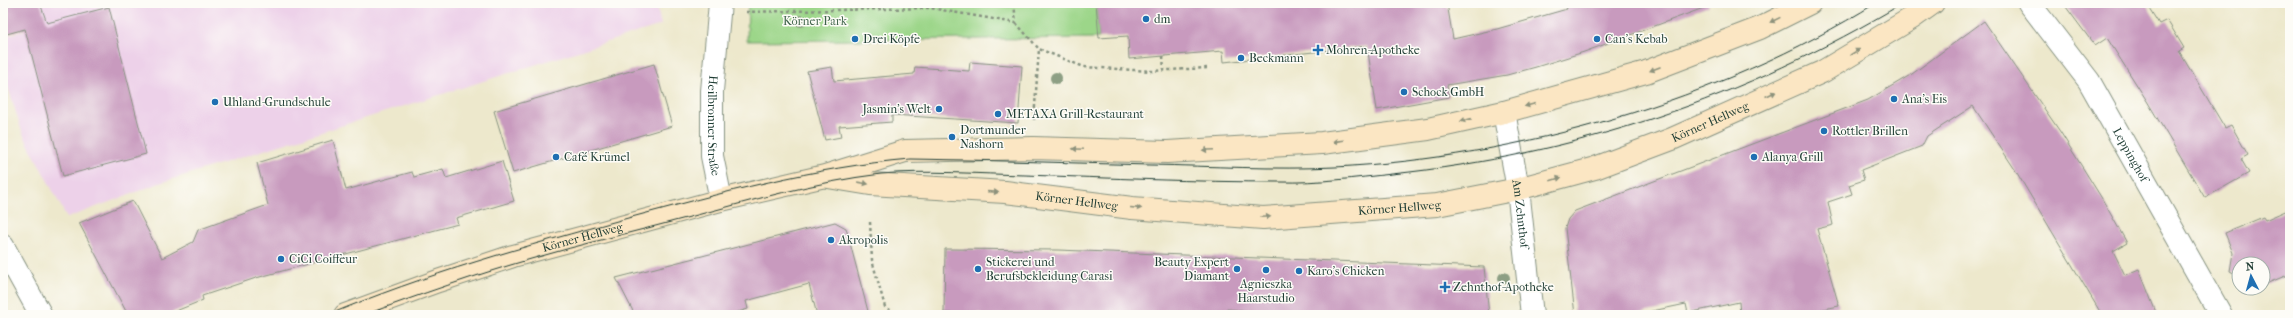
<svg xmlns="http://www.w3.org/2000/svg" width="2293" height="318" font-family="'IM FELL French Canon',serif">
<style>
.built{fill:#edd1e9}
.green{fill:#9cd689;stroke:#5e8a5e}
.building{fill:#c89abe}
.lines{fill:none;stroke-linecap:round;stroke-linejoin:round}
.minor-casing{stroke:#869280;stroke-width:24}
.tertiary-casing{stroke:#869280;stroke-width:24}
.secondary-casing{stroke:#869280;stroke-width:24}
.path{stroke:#869280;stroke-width:2.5;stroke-dasharray:3 3;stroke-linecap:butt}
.minor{stroke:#fff;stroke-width:22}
.tertiary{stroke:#fff;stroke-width:22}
.secondary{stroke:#fbe6c3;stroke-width:22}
.tram{stroke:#1f3d34;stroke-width:1}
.tree{fill:#8d9f84}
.oneway{fill:#8d927c}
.poi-dot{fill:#1f6fb2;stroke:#fdfcf7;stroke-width:1.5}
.labels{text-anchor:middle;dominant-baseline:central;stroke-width:3;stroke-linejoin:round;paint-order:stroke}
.poi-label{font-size:12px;fill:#1f3d34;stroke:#fdfcf7;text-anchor:start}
.park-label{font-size:12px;fill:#3e6349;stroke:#fdfcf7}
.street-label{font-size:12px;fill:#1f3d34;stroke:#fdfcf7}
</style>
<rect width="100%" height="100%" fill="#fdfcf7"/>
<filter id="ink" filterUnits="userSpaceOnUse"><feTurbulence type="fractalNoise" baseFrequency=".025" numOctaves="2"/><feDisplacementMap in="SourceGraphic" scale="8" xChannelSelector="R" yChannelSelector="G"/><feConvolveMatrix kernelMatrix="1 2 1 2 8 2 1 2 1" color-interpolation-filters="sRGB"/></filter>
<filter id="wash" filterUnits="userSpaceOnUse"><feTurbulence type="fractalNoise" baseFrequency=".012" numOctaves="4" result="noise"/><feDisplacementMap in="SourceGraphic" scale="16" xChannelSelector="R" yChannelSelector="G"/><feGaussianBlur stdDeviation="0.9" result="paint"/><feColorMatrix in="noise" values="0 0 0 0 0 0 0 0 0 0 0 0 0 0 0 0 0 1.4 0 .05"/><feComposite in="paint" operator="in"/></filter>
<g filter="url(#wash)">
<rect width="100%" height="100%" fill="#ede8cc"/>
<path class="built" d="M40 3H656L661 25 160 183 67 218 22 132 3 71V37L47 23Z"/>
<path class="green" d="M748 3H1096L1099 38 747 41Z"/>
<g id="blocks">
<g class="building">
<path d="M3 3H40L47 23 109 7 146 154 63 176 25 29 3 35Z"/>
<path d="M1096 3H1447L1453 39 1497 29 1567 9 1565 3H1708L1709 6 1584 52 1536 67 1507 75 1447 85 1449 97 1377 110 1367 46 1224 62 1223 51 1129 59 1128 36 1099 38Z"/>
<path d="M2063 3H2146L2159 24 2167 20 2184 48 2179 51 2225 128 2231 125 2248 155 2241 159 2249 173 2205 198 2147 101 2107 38 2095 46Z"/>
<path d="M1984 21 2061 133 2101 197 2127 243 2113 251 2125 275 2139 269 2157 315H2102L2014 168 1973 106 1927 136 1922 146 1861 170 1864 180 1849 185 1852 194 1828 202 1833 225 1817 229 1839 306 1819 310V315H1740L1739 302 1688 313 1686 304 1633 315H1575L1565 228 1568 219 1575 211 1868 100 1912 74Z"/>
<path d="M970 62 1022 66 1018 123 892 115V122L839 126 841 137 825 140 807 71 832 67 834 81 914 74 915 67 969 71Z"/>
<path d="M654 64 672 126 513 173 494 111Z"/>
<path d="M333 140 346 190 412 172 414 177 443 169 446 178 502 161 514 201 456 218 458 224 256 278 202 296 203 300 166 315H128L79 223 133 201 162 258 193 242 198 230 268 205 257 163Z"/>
<path d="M2290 209V274L2263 285V264H2239V276L2230 271 2233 253 2225 233 2263 217 2265 220Z"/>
<path d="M835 222 846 228 869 315H817L809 284 746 301 748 309 728 315H635L616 278Z"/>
<path d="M945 249 1058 250 1484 267 1489 315H1305L1226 309 1227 315H981V313H944Z"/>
</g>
</g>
</g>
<g filter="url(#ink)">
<use href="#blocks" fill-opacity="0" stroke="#869280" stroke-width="1"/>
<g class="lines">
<defs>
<g id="minor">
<path id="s1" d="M720 3 712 91V156L721 200"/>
<path id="s2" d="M2029 3 2089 81 2221 315"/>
<path id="s3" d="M1504 112 1518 189 1532 315"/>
</g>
<path id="tertiary" d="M3 246 41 315"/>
<g id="secondary">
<path id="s4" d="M828 177 870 184 1005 192 1132 208 1263 218 1437 205 1518 189 1595 168 1672 139 1822 72 1912 18 1933 3"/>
<path id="s5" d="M345 315 438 281 513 256 721 200 825 176 905 151 1033 148 1167 152 1322 143 1428 129 1504 112 1646 72 1760 28 1810 3"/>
</g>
</defs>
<use href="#minor" class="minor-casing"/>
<use href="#tertiary" class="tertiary-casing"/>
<use href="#secondary" class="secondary-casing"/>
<g class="path">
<path d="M921 3 930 8 1016 23 1014 3"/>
<path d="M746 12 930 8"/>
<path d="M1016 23 1039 49"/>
<path d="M1163 56 1164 70"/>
<path d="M1034 120 1039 49 1084 67 1151 71 1207 68"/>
<path d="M870 222 872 260 885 307 899 315"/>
</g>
<use href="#minor" class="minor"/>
<use href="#tertiary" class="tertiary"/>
<use href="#secondary" class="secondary"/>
<g class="tram">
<path d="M328 315C425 274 526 246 628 218 722 193 814 167 910 159 990 160 1070 163 1150 165 1212 166 1274 170 1335 167 1517 158 1721 100 1876 3"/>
<path d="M364 315C419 295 475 275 531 259 582 244 634 232 686 218 750 201 814 182 881 174 925 170 980 174 1025 175 1110 178 1195 182 1280 182 1318 183 1355 178 1392 174 1575 155 1745 98 1903 3"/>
</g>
</g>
<g class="tree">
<circle cx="801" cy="21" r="6"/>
<circle cx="1056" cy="78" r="6"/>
<circle cx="1504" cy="278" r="6"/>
</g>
<defs><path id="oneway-solid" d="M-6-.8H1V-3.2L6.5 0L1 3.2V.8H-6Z"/></defs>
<g class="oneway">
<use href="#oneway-solid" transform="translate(1775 20) rotate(154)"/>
<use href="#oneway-solid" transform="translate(1855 52) rotate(-31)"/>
<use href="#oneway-solid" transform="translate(1655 69) rotate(159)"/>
<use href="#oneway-solid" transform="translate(1771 94) rotate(-24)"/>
<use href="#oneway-solid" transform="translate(1530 105) rotate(165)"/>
<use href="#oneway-solid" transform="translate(1466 120) rotate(167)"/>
<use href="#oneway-solid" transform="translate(1338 141) rotate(173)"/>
<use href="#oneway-solid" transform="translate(1078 149) rotate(-178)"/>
<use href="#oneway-solid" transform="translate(1208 150) rotate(177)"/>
<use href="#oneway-solid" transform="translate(1556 179) rotate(-16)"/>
<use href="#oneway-solid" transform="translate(863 183) rotate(10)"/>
<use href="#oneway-solid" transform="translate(993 192) rotate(4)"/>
<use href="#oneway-solid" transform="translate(1136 208) rotate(5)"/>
<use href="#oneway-solid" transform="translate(1265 217) rotate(-2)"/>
</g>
</g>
<g class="poi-dot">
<circle cx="1146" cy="19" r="4"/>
<circle cx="855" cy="39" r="4"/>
<circle cx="1597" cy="39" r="4"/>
<path d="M1316 44h4v4h4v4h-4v4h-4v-4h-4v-4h4z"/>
<circle cx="1241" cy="58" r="4"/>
<circle cx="1404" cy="92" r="4"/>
<circle cx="1894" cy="99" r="4"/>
<circle cx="215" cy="102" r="4"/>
<circle cx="939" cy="109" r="4"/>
<circle cx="998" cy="114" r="4"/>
<circle cx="1824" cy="131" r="4"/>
<circle cx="952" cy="137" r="4"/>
<circle cx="556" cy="157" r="4"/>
<circle cx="1754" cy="157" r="4"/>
<circle cx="831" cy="240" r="4"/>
<circle cx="281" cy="259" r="4"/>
<circle cx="978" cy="269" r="4"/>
<circle cx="1237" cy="269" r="4"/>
<circle cx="1266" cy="270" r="4"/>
<circle cx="1299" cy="271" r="4"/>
<path d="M1443 281h4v4h4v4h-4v4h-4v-4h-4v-4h4z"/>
</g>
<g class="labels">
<g class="poi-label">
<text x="1154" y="19">dm</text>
<text x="863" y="39">Drei Köpfe</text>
<text x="1605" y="39">Can's Kebab</text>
<text x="1326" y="50">Mohren-Apotheke</text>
<text x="1249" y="58">Beckmann</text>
<text x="1412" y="92">Schock GmbH</text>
<text x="1902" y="99">Ana's Eis</text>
<text x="223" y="102">Uhland-Grundschule</text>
<text x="931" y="109" text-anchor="end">Jasmin's Welt</text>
<text x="1006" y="114">METAXA Grill-Restaurant</text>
<text x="960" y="130">Dortmunder<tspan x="960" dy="14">Nashorn</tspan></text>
<text x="1832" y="131">Rottler Brillen</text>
<text x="564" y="157">Café Krümel</text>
<text x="1762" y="157">Alanya Grill</text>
<text x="839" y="240">Akropolis</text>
<text x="289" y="259">CiCi Coiffeur</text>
<text x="986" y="262">Stickerei und<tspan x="986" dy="14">Berufsbekleidung Carasi</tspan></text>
<text x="1229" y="262" text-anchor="end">Beauty Expert<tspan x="1229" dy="14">Diamant</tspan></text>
<text x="1307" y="271">Karo's Chicken</text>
<text x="1266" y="284" text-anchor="middle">Agnieszka<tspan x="1266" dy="14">Haarstudio</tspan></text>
<text x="1453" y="287">Zehnthof-Apotheke</text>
</g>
<g class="park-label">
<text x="815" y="21">Körner Park</text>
</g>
<g class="street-label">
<text stroke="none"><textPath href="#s4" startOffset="898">Körner Hellweg</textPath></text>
<text stroke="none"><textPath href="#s1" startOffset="123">Heilbronner Straße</textPath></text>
<text stroke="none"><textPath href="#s2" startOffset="183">Leppinghof</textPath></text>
<text stroke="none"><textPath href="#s4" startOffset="250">Körner Hellweg</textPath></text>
<text stroke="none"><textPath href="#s4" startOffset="574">Körner Hellweg</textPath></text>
<text stroke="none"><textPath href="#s3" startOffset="103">Am Zehnthof</textPath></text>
<text stroke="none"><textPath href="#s5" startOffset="250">Körner Hellweg</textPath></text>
</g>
</g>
<rect width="2293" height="318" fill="none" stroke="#fdfcf7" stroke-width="16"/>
<g transform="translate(2251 276) rotate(354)"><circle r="19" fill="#fdfcf7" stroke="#a4b0a9"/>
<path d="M0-3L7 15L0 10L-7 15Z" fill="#1f6fb2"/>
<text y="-6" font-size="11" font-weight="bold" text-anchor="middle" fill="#1f3d34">N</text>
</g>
</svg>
